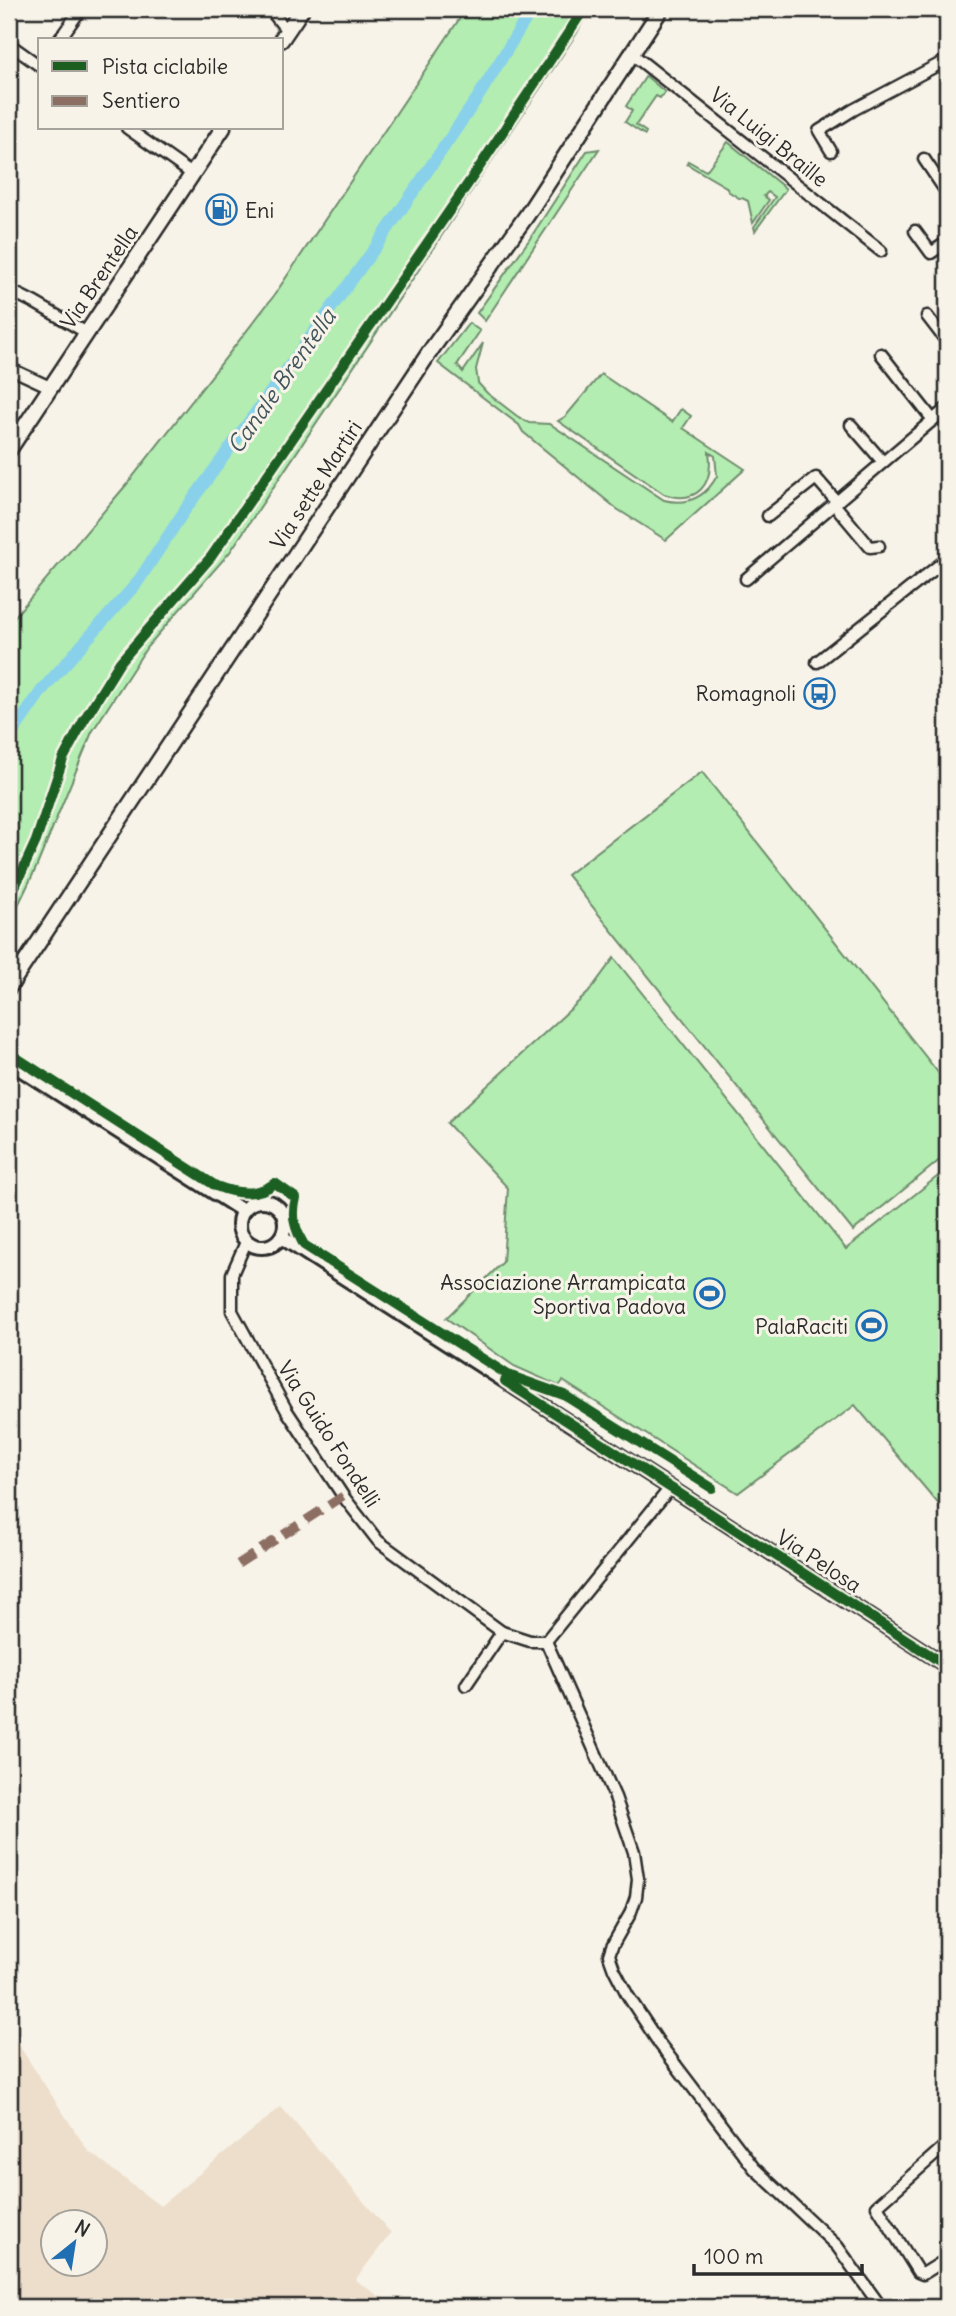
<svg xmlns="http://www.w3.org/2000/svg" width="956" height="2316" font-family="Delius,sans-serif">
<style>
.built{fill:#eddecb;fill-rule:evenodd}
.green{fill:#b3edb1;stroke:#6f8c6e;stroke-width:2}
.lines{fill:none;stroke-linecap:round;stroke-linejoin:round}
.canal{stroke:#89d1eb;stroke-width:12}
.minor-casing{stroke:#2b2b2b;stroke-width:15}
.tertiary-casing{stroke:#2b2b2b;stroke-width:18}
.secondary-casing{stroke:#2b2b2b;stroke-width:19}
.minor{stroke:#f7f3e8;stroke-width:10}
.tertiary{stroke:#f7f3e8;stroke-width:12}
.secondary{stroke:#f7f3e8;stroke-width:14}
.quiet{stroke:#8d6e63;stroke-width:9;stroke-dasharray:18 9;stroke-linecap:butt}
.cycleway-casing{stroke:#f7f3e8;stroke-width:15}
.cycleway{stroke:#1b5e20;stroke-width:10}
.labels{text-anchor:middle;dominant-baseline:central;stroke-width:6;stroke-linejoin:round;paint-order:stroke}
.street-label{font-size:21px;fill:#2b2b2b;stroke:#f7f3e8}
.poi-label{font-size:21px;fill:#2b2b2b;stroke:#f7f3e8;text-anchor:end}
.water-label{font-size:23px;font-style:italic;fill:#42545b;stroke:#f7f3e8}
</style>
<rect width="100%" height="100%" fill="#f7f3e8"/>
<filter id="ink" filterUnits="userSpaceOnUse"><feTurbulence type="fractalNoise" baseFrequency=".0143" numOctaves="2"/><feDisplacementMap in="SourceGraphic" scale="14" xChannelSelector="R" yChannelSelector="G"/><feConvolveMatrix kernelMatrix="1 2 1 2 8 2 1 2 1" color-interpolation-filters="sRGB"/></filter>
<g filter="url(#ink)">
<path class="built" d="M16 2041 88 2151 160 2206 281 2107 391 2233 355 2280 395 2307H9V2045ZM52 2222H94V2264H52Z"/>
<g class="green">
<path d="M466 9H590L577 33 230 552 147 647 92 732 36 868 9 924V623L127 484 273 297Z"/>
<path d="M646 76 665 92 660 98 656 96 636 125 646 132 645 135 625 122 632 111 626 106Z"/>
<path d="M728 142 786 189 755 231 754 227 775 197 768 192 764 196 769 200 753 223 748 201 742 198H739L728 191 726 187 687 164 688 161 706 171Z"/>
<path d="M599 149 485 321 477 313 529 240 587 151Z"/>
<path d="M469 323 480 331 457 365 463 372 483 343 476 369 478 383 487 393 517 416 529 423 550 424 664 500C688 506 705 498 717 476L715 456 709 452C714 485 697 505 664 494L558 421 566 416 601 374 672 422 681 409 691 416 683 428 745 469 666 540 617 509 523 432 519 425 438 363Z"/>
<path d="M702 772 947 1084V1154L853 1231 567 875Z"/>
<path d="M614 958 846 1249 947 1169V1514L855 1405 738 1493 563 1381 559 1386 514 1366 446 1318 503 1262 508 1188 447 1123 588 993Z"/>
</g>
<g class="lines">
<path class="canal" d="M9 738 42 690 137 583 185 510 377 245 478 97 532 9"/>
<defs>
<g id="minor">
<path d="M270 9 287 31"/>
<path d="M59 40 81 9"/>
<path d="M9 44 40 66"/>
<path d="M632 54 881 251"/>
<path d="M127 128 192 174"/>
<path d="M831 151 819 131 853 110 947 60"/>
<path d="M924 159 947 193"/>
<path d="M915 231 931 253 947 242"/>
<path d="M9 290 35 303 87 333"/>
<path d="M927 316 947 342"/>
<path d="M881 354 933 420"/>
<path d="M9 368 50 387"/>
<path d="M851 425 883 462"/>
<path d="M834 504 870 547 879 546"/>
<path d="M768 516 816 478 837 502"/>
<path d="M746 579 947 408"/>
<path d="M817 662 947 559"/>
<path d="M246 1242 232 1274V1311L287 1411 343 1496 378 1541 502 1632 530 1641H546L670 1488"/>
<path d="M546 1641 615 1797 634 1852 638 1879 636 1897 630 1914 612 1946 609 1955 614 1969 628 1996 659 2043 754 2168 837 2246 881 2307"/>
<path d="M466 1685 502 1632"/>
<path d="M947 2144 877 2206 918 2272 923 2274 947 2259"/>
</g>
<g id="tertiary">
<path d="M9 1062 243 1211"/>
<circle cx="262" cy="1224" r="23"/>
<path d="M281 1237 947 1666"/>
</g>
<g id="secondary">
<path d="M281 40 302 9"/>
<path d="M9 450 223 128"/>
<path d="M9 987 431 350 527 215 661 9"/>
</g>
</defs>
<use href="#minor" class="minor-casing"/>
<use href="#tertiary" class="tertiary-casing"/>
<use href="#secondary" class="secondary-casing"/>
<use href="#minor" class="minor"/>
<use href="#tertiary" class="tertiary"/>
<use href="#secondary" class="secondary"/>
<path class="quiet" d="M238 1564 343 1496"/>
<defs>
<g id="cycleway">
<path d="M9 900 36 841 63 759 84 720 120 662 211 557 476 172 584 9"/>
<path d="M9 1053 216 1186C236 1194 257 1197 275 1183L296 1198C291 1216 295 1229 304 1245L508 1375 564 1395 712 1488"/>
<path d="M505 1381 947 1666"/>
</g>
</defs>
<use href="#cycleway" class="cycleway-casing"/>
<use href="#cycleway" class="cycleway"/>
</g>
</g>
<defs>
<symbol id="fuel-ring" viewBox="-11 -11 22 22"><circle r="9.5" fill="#f7f3e8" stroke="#1f6fb2" stroke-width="1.5"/><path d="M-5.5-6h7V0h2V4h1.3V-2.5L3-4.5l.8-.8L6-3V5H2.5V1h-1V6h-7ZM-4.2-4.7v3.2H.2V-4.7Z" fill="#1f6fb2"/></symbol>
<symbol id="bus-ring" viewBox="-11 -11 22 22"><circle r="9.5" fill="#f7f3e8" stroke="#1f6fb2" stroke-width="1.5"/><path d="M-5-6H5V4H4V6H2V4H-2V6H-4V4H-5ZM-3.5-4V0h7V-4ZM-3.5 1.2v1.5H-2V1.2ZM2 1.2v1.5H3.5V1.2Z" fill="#1f6fb2"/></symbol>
<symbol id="stadium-ring" viewBox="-11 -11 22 22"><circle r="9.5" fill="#f7f3e8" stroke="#1f6fb2" stroke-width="1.5"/><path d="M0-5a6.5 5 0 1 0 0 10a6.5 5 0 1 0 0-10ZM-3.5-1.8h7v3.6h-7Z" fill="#1f6fb2"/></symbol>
</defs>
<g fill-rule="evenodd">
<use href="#fuel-ring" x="204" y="192" width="35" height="35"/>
<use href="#bus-ring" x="802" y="676" width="35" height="35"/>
<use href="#stadium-ring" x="692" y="1276" width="35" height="35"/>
<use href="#stadium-ring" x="854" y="1308" width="35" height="35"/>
</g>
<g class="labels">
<g class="street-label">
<text transform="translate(769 137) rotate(39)">Via Luigi Braille</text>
<text transform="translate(99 277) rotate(-56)">Via Brentella</text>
<text transform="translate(316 485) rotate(-57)">Via sette Martiri</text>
<text transform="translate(329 1434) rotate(57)">Via Guido Fondelli</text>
<text transform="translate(819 1561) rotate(33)">Via Pelosa</text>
</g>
<g class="poi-label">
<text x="245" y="210" text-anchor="start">Eni</text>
<text x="796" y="693">Romagnoli</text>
<text x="686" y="1282">Associazione Arrampicata<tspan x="686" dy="24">Sportiva Padova</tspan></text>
<text x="848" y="1326">PalaRaciti</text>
</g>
<g class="water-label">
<text transform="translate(281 381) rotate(-55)">Canale Brentella</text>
</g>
</g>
<rect width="956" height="2316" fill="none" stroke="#f7f3e8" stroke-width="35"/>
<rect x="18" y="18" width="921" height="2281" fill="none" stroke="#2b2b2b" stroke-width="2.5" filter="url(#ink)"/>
<rect x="38" y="38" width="245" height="91" fill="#f7f3e8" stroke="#a5a39c" stroke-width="2"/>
<rect x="52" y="61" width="35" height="10" fill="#1b5e20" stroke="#a5a39c" stroke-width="2"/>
<text x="102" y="74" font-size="21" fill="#2b2b2b">Pista ciclabile</text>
<rect x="52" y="96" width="35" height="10" fill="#8d6e63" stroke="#a5a39c" stroke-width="2"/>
<text x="102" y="108" font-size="21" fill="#2b2b2b">Sentiero</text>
<g transform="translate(74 2243) rotate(30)"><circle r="33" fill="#f7f3e8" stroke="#a5a39c" stroke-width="2"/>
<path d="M0-5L12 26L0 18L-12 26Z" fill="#1f6fb2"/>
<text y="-10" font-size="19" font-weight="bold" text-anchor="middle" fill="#2b2b2b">N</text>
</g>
<path d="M694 2264v10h168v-10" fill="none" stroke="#2b2b2b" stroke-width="3.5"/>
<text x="704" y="2264" font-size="21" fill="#2b2b2b" stroke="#f7f3e8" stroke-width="5" paint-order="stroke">100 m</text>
</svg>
